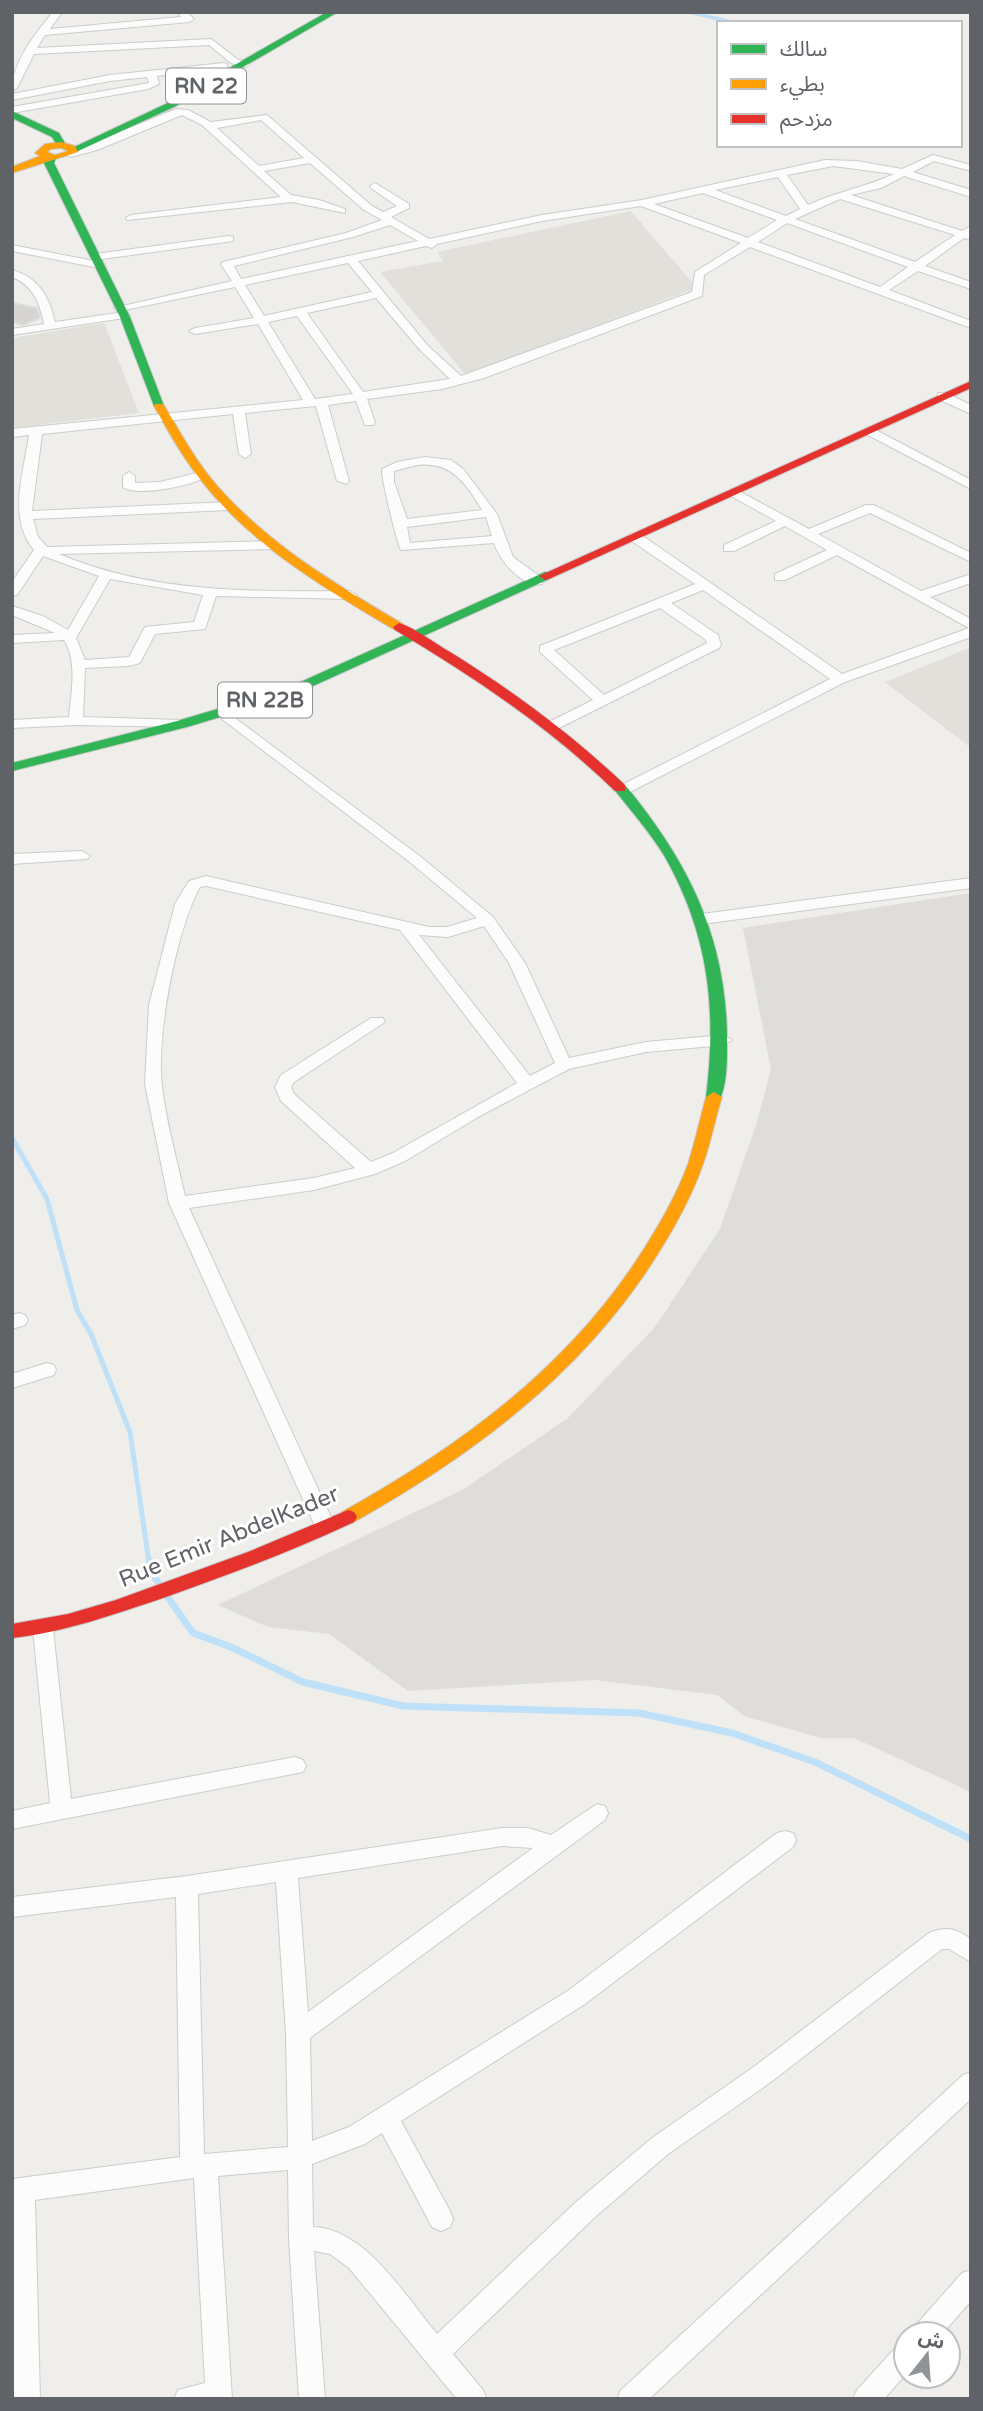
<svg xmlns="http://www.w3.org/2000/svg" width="983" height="2411" font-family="'Varela Round','Noto Sans Arabic',sans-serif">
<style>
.industrial{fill:#dfddda}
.education{fill:#e2e0da}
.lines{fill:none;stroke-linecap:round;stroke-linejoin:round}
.stream-far2{stroke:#bfe0f9;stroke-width:3.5}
.stream-far1{stroke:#bfe0f9;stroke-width:5}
.stream{stroke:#bfe0f9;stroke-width:7}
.building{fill:#d6d5d3;stroke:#deddd9;stroke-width:2}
.street-casing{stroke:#cbcccc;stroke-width:2}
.fast-casing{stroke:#cacacb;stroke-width:2}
.slow-casing{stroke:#cacacb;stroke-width:2}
.jam-casing{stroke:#cacacb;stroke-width:2}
.street{fill:#fdfcfc;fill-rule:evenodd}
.fast{fill:#30b455;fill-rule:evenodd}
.slow{fill:#ff9f0a;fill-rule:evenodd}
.jam{fill:#e5322d;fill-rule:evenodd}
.labels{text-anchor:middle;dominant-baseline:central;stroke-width:6;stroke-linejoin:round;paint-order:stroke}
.shield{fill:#fff;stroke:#8f9295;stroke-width:2}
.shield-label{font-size:21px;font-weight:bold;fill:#5f6368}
.street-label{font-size:23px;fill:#5f6368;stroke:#fff}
</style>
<rect width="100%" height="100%" fill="#efeeea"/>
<path class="industrial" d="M971 893V1792L854 1738H821L744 1716 717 1695 595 1680 408 1691 329 1634 268 1627 218 1605 464 1489 568 1418 655 1327 720 1229 757 1122 771 1069 743 928Z"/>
<g class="education">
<path d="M631 211 697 288 465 374 380 272 443 261 437 252Z"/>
<path d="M104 323 139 413 12 428V338Z"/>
<path d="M971 647V748L885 682Z"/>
</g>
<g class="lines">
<path class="stream-far2" d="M689 12 732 22"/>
<path class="stream-far1" d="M12 1138 47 1199 77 1310 91 1334 130 1432 149 1562"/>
<g class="stream">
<path d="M149 1560 151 1572 160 1585"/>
<path d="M167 1596 193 1633 231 1647 303 1682 403 1706 639 1713 732 1733 815 1762 971 1839"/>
</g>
</g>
<path class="building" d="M12 303 37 308 40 318 23 325 12 322Z"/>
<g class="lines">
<defs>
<g id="street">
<path d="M53 12H62L50 29 181 17 177 12H187L194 19 189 22 45 35 37 48 211 39 237 59 250 64 245 67 231 63 209 45 34 54 17 88 12 91C12 62 35 34 53 12Z"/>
<path d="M224 63 227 64V68L157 76 159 84 148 89 12 113V107L149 83 147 77 110 81 12 100V94L110 75Z"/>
<path d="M176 109 188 110 211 122 267 115 372 206 383 212 397 206 371 188 370 186 375 183 409 204V208L391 217 429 239 542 215 642 200 825 160 857 161 902 169 933 155 971 165V171L934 161 913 172 971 190V197L904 176 881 188 851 195 962 231 971 226V240L964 238 925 266 971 282V289L918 271 889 290 971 321V328L750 247 704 275 702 296 484 378 442 389 367 399 375 422 373 425H365L356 401 328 405 349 481 347 484 337 481 316 406 245 413 251 454 245 458 239 454 233 414 42 434 32 511 228 502 234 506 228 510 33 519 38 537 47 547 275 541 281 545 275 549 59 554C150 593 253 592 350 591L357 595 350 599 216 596 205 629 155 634 140 663 129 666 85 668 83 717 180 720 185 721V727L76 725 12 728V720L69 717C71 693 78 662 64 640L12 643V635L55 633 12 615V606L43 616 68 630 99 576 43 556 17 595 12 596V582L34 550C7 518 24 472 29 435L12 437V429L303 400 258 324 195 334 189 331 195 328 254 318 235 287 120 311 114 308 232 281 221 264 223 262 346 233 382 220 364 210 310 163 264 171 291 195 319 200 345 209V213L292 202 127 220 126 218 131 215 281 197 202 125 182 115 97 150 71 157 66 154ZM261 120 304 158 259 166 217 128ZM833 166 894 174C866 187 836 192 808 205L787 175ZM778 177 800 209 786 216 715 190ZM703 193 777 220 748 238 654 204ZM840 199 955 235 915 262 795 219ZM641 206 741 243 695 272 692 292 461 376 428 346 358 261 426 246 432 248 437 244 542 221ZM787 223 908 267 880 287 758 242ZM390 225 418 241 241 279 234 266 353 237ZM348 263 372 292 264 316 245 285ZM376 298 420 350 450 379 363 392 307 313ZM297 316 353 394 315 399 268 322ZM110 579 203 595 194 622 145 627 129 657 85 660 76 638Z"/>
<path d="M229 236 233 237V241L95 260 90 257 95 254Z"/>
<path d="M12 245 99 262 105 265 99 268 12 251Z"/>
<path d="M12 270C38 277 49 296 55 322L124 312 130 315 124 318 12 335V329L44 324C40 303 33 285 12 277Z"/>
<path d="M938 393H946L971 405V414L938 399Z"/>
<path d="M870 427 971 480V489L866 434V428Z"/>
<path d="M425 457 451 460 464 470 497 514 513 557 542 578V584C521 587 500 561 494 543L401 550C397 543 381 478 382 469L397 462ZM417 465C451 461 466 483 482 510L407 519 394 482V471ZM486 517 492 536 410 543 407 527Z"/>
<path d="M129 472 135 476V483L160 482 201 472 207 476C194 486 136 497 123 487V476Z"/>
<path d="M735 489 809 529 866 505H874L971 553V562L870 513 818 534 921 591 971 574V583L930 597 971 619V637L845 682 628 793H618V787L830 679 703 590 671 603 718 635 721 645 719 648 557 729H547V723L593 700 540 652V646L695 584 630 540V534H640L842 674 969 628 837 555 785 580H775V574L827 550 785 526 734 551H724V545L776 521 731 496V490ZM660 608 706 640 707 643 604 695 554 650Z"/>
<path d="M223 709 421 857 493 917 525 963 569 1058 646 1042 724 1035 732 1040 724 1045 646 1052 569 1069 478 1117 405 1161 375 1174 314 1190 189 1208 335 1526 332 1531 325 1534 318 1531 315 1526 169 1203 145 1084 149 1005 175 904 189 881 206 876 429 927H447L477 918 411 863 218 716V710ZM206 886 400 930 517 1083 393 1153 371 1162 294 1094 291 1087 294 1082 385 1022 383 1018H371L281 1075 275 1087 281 1101 355 1168 314 1178 185 1196C177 1160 166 1122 162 1086 156 1037 176 930 200 887ZM484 926 509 963 555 1063 530 1076 419 935 448 937Z"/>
<path d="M82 851 90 856 87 859 12 864V854Z"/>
<path d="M971 878V888L702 924 694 919 702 914Z"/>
<path d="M19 1313 25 1315 28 1320 25 1325 12 1329V1315Z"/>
<path d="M47 1363 54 1365 56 1370 54 1375 12 1388V1374Z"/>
<path d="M43 1621 50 1623 53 1629 71 1799 295 1757 303 1760 306 1766 303 1772 12 1829V1811L50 1803 33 1629 36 1623Z"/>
<path d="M597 1804 605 1806 608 1813 605 1820 310 2038 312 2141 349 2127 569 1990 777 1833 785 1831 793 1833 796 1840 793 1847 585 2004 401 2121 450 2211 453 2219 450 2227 441 2231 432 2227 382 2133 365 2144 312 2164 313 2227C365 2228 406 2297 437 2334L576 2202 652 2138 755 2066 929 1933C946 1926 956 1928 971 1939V1962L949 1949H942L771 2082 668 2154 594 2218 453 2354 483 2390 487 2399H457L349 2268 330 2254 314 2251 325 2399H299L289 2240 288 2170 218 2176 232 2399H174L178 2390 205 2383 194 2178 35 2200 40 2399H14L12 2179 180 2157 176 1897 12 1917V1897L187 1876 502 1828H528L551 1835ZM502 1846 533 1848 308 2012 298 1878ZM276 1882 286 2033 288 2147 204 2154 198 1894Z"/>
<path d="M971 2072V2099L649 2399H617L621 2390 963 2075Z"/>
<path d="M971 2270V2301L942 2334H912L916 2325 962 2273Z"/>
<path d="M906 2342V2374L884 2399H853L857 2390 897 2346Z"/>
</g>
<g id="fast">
<path d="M327 12H338L176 106 76 152 68 150 170 102Z"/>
<path d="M12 111 59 133 66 145 58 147 52 137 12 118Z"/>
<path d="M48 156 56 158 54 163 130 317 164 406 163 408 154 406 120 317 44 163Z"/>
<path d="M545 572 549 573V579L293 695 187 727 12 771V763L177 721 285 689Z"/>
<path d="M620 784 625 785C688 861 726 937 727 1037 727 1056 728 1084 719 1101H709L706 1097C717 1010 709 935 665 857 650 832 631 811 613 788Z"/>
</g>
<g id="slow">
<path d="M61 142 75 146 78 152 12 173V167L40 156 35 153 45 144ZM61 148 68 151 55 155 47 152 51 149Z"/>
<path d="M155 404H163C178 428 191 453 209 476 261 540 333 583 403 624V630H395C324 588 250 544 200 479 182 456 168 431 154 406Z"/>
<path d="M714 1092 722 1097C715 1119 711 1142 703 1164 691 1199 672 1232 652 1263 578 1377 471 1456 354 1522L348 1524 342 1522 339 1517 342 1512C457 1448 565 1370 638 1258 657 1229 676 1197 688 1164 695 1142 700 1119 706 1097Z"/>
</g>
<g id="jam">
<path d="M971 381V388L549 579 545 580 539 576Z"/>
<path d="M399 623C417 629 434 643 450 652 513 691 571 734 625 785V791H615C549 727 474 677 395 630L393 627Z"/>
<path d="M348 1510 354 1512 357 1517 354 1522C293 1551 230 1574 166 1597 115 1614 66 1632 12 1638V1624L68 1614 116 1600 248 1552Z"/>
</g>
</defs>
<use href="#street" class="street-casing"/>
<use href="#fast" class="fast-casing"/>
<use href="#slow" class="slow-casing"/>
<use href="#jam" class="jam-casing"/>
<use href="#street" class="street"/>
<use href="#fast" class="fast"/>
<use href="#slow" class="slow"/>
<use href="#jam" class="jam"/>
</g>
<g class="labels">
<g class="shield">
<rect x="166" y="68.5" width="80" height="35" rx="5"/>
<rect x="218" y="682.5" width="94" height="35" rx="5"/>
</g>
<g class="shield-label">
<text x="206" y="86">RN 22</text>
<text x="265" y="700">RN 22B</text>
</g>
<g class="street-label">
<text transform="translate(229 1537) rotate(-22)">Rue Emir AbdelKader</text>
</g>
</g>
<rect width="983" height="2411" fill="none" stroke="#5f6368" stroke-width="28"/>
<rect x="717" y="21" width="245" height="126" fill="#ffffff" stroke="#bfc1c3" stroke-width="2"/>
<rect x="731" y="44" width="35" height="10" fill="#30b455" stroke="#bfc1c3" stroke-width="2"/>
<text x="780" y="56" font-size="21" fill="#5f6368">سالك</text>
<rect x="731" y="79" width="35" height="10" fill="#ff9f0a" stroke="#bfc1c3" stroke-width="2"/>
<text x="780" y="91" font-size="21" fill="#5f6368">بطيء</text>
<rect x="731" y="114" width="35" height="10" fill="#e5322d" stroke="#bfc1c3" stroke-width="2"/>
<text x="780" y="126" font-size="21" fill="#5f6368">مزدحم</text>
<g transform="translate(927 2355) rotate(17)"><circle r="33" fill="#ffffff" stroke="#bfc1c3" stroke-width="2"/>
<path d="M0-5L12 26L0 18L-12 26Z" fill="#919496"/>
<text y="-10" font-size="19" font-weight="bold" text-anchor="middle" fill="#5f6368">ش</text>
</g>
</svg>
